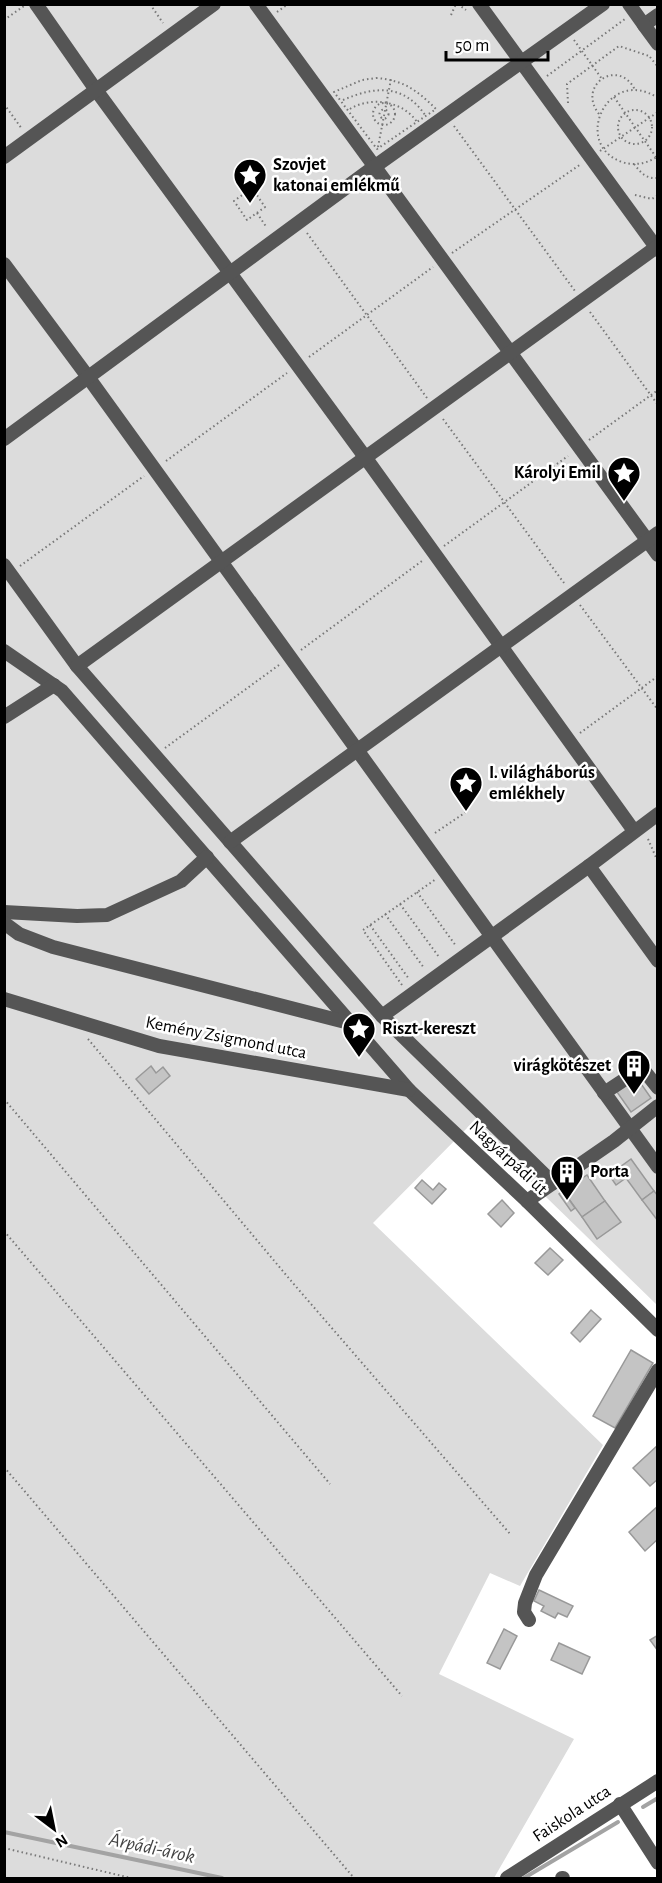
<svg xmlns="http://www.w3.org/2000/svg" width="662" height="1883" font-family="'Alegreya Sans',sans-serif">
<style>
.green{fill:#dcdcdc}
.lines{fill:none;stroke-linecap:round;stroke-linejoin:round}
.stream{stroke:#a3a3a3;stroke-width:4}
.building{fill:#c4c4c4;stroke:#999;stroke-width:1.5}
.path{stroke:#777;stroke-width:2;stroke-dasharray:1.5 3;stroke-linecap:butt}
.minor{stroke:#555;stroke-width:14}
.labels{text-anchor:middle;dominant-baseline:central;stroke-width:5;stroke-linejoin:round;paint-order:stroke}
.poi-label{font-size:18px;font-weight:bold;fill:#000;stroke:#fff;text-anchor:start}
.street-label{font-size:18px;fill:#000;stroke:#fff}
.water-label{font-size:20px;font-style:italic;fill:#444;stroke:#fff}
</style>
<rect width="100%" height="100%" fill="#fff"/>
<path class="green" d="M5 5H657V1305L471 1124 373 1223 603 1445 520 1586 490 1573 439 1674 574 1739 494 1878H5Z"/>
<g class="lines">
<g class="stream">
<path d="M643 1807 658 1798"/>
<path d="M4 1832 222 1878"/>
<path d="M524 1878 618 1822"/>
</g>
</g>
<g class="building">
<path d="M151 1066 156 1073 163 1067 170 1076 149 1094 136 1079Z"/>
<path d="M637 1078 651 1098 631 1112 617 1092Z"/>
<path d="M631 1159 654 1191 642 1200 626 1178 616 1185 609 1175Z"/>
<path d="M587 1175 605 1201 582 1217 563 1191Z"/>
<path d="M422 1180 433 1190 439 1183 446 1189 432 1204 415 1188Z"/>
<path d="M563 1191 575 1208 571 1211 559 1194Z"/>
<path d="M654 1191 658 1196V1221L642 1200Z"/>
<path d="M502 1200 514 1213 501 1227 488 1214Z"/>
<path d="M605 1201 621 1222 597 1239 582 1217Z"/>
<path d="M550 1248 563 1260 548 1275 535 1263Z"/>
<path d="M591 1310 601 1319 580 1342 571 1333Z"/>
<path d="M631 1350 653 1363 615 1428 593 1416Z"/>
<path d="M658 1445V1479L650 1486 633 1468Z"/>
<path d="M658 1506V1539L645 1551 629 1532Z"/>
<path d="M539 1590 573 1606 567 1617 558 1613 555 1618 541 1611 544 1606 534 1601Z"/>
<path d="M504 1629 517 1636 500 1669 487 1663Z"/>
<path d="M658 1635V1651L650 1640Z"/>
<path d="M559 1643 590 1657 582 1674 551 1660Z"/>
</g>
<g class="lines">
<g class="path">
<path d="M150 4 163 23"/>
<path d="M458 4 466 10"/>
<path d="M277 12 288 4"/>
<path d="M451 15 456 4"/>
<path d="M4 20 24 6"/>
<path d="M574 40 602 79"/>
<path d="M650 57 658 67"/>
<path d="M547 76 625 19"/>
<path d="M376 78C403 80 417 90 436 109L377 149 334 92 362 80Z"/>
<path d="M614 97 656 157"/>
<path d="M658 98C608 65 571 144 622 162 634 166 647 164 658 156"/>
<path d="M343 100C375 86 404 84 425 115"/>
<path d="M568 103 567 84 619 46 649 56"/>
<circle cx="384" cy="114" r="11"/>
<path d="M4 104 22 129"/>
<path d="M350 109C371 96 403 101 417 122"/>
<circle cx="384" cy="114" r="4.5"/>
<circle cx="635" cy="127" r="17"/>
<path d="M599 114C576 85 619 57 635 90"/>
<path d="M454 126 575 291"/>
<path d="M378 147 391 79"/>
<path d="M600 151 658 112"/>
<path d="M634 164C641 173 646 179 658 178"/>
<path d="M252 188 265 207 247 220 234 201Z"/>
<path d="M635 195 652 199 658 195"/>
<path d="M257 213 267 228"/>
<path d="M307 233 427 398"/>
<path d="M452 253 581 164"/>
<path d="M590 312 658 405"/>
<path d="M309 357 433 267"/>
<path d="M443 419 564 583"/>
<path d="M589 440 658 390"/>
<path d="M166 461 287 373"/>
<path d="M444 546 568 456"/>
<path d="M20 566 144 476"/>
<path d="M580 605 658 710"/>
<path d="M301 650 422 561"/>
<path d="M580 733 658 676"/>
<path d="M165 748 279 665"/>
<path d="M435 833 466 812"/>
<path d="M648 839 658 862"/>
<path d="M417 892 456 946"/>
<path d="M400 904 439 957"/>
<path d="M385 914 424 968"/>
<path d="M370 925 409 979"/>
<path d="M402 985 363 930 436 879"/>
<path d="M88 1039 292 1282 511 1535"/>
<path d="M4 1099 330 1484"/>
<path d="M4 1231 402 1696"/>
<path d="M4 1467 354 1878"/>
<path d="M4 1848 131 1878"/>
</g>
<g class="minor">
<path d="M36 4 96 90 365 457 634 831"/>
<path d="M256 4 658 555"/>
<path d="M479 4 658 250"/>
<path d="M629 4 644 25 658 15"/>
<path d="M644 25 658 44"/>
<path d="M4 157 214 4"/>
<path d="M4 264 88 377 658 1167"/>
<path d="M4 439 374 167 603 4"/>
<path d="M4 565 77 666 382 1016 553 1183"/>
<path d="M4 651 62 691 409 1090 527 1201 658 1330"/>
<path d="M77 666 658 246"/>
<path d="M4 717 54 685"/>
<path d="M230 842 658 533"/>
<path d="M589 866 658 961"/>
<path d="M4 912 77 916 107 915 181 881 207 857"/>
<path d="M4 923 19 934 53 947 353 1024"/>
<path d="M4 999 159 1046 409 1090"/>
<path d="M382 1016 589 866 658 814"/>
<path d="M604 1093 642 1068 658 1088"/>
<path d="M527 1201 614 1141 658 1106"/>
<path d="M529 1620 524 1612 525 1603 536 1575 658 1370"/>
<path d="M620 1804 658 1863"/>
<path d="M507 1878 658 1781"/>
<path d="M562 1878H563"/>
</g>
</g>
<defs>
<symbol id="sight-pin" viewBox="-11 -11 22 30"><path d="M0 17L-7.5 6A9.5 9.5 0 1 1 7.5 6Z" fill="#000" stroke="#fff"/><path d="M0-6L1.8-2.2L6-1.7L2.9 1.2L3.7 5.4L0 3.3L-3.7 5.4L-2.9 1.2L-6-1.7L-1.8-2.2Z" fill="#fff"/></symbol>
<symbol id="building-pin" viewBox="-11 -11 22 30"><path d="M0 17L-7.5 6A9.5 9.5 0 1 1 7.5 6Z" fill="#000" stroke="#fff"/><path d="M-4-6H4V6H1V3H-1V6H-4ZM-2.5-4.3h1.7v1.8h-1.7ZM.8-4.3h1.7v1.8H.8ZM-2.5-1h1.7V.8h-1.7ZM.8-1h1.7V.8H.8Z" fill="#fff"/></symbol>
</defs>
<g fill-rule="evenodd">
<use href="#sight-pin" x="231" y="156" width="38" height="52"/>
<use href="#sight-pin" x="605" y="454" width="38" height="52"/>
<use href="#sight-pin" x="447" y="764" width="38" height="52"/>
<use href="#sight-pin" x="340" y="1010" width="38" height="52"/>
<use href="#building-pin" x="615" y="1047" width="38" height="52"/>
<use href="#building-pin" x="548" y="1153" width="38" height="52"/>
</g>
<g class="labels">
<g class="poi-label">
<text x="273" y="165">Szovjet<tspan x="273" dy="21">katonai emlékmű</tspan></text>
<text x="601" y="473" text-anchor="end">Károlyi Emil</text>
<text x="489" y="773">I. világháborús<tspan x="489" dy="21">emlékhely</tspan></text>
<text x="382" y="1029">Riszt-kereszt</text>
<text x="611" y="1066" text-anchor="end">virágkötészet</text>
<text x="590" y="1172">Porta</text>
</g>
<g class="street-label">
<text transform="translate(226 1038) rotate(11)">Kemény Zsigmond utca</text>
<text transform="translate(508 1158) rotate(43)">Nagyárpádi út</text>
<text transform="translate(572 1814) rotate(-33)">Faiskola utca</text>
</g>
<g class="water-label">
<text transform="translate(152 1848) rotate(12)">Árpádi-árok</text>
</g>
</g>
<rect width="662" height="1883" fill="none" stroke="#000000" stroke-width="12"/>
<g transform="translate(54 1829) rotate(148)" stroke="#ffffff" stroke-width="4.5" paint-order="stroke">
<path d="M0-4.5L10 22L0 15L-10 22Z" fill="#000000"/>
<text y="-9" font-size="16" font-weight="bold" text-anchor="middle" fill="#000000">N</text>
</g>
<path d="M446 51v9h102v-9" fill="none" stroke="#000000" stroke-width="3"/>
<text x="455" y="51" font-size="18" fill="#000000" stroke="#ffffff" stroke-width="4.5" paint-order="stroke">50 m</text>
</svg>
